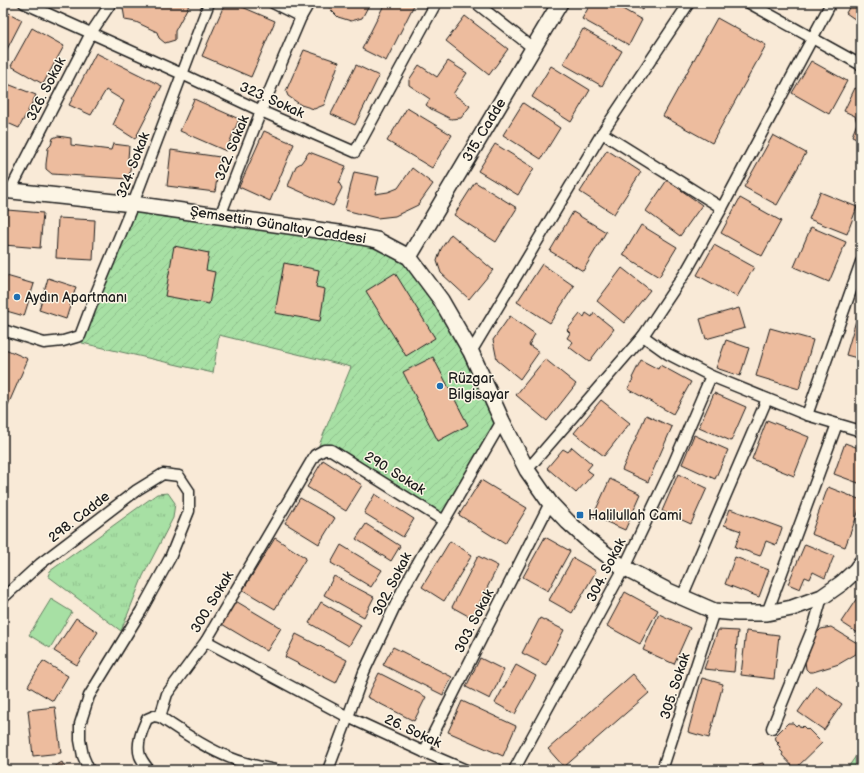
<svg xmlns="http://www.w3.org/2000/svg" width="864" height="773" font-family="'Balsamiq Sans',sans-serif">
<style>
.grass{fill:url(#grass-tufts);stroke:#627e60}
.park{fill:#a7e0a4;stroke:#627e60}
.garden{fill:url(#garden-furrows);stroke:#627e60}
.building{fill:#edbc9e;stroke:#1c1c1c}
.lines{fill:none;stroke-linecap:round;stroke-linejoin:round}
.street-casing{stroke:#1c1c1c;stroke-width:13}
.secondary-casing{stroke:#1c1c1c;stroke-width:18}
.street{stroke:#fcf5e5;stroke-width:10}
.secondary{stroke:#fcf5e5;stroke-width:15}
.poi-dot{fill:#1f6fb2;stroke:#fcf5e5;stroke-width:1.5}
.labels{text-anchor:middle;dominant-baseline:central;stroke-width:3;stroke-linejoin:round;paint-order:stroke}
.street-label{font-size:14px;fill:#1c1c1c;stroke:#fcf5e5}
.poi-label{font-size:14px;fill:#1c1c1c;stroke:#fcf5e5;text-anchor:start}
</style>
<defs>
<pattern id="grass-tufts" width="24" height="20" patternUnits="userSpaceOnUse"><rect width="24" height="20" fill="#a7e0a4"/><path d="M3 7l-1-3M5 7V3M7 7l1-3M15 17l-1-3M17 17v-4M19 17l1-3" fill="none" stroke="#8fc08d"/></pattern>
<pattern id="garden-furrows" width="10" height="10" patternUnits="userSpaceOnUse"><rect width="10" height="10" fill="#a7e0a4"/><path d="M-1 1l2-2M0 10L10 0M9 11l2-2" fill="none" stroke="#8fc08d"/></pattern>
</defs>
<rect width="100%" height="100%" fill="#f9ead7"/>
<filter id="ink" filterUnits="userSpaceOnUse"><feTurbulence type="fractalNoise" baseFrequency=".025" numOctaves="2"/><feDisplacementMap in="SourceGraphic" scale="8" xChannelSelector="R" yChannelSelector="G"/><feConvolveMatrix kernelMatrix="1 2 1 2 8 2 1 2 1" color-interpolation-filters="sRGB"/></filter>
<g filter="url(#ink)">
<g class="grass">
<path d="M168 493 175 503 173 518 143 576 121 631 48 576 50 571 157 494Z"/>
<path d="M861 749V770H846Z"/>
</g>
<path class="park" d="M51 599 72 612 50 648 29 635Z"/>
<path class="garden" d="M133 204 346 234 409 257 502 421 444 521 331 450 315 455 351 367 219 335 213 373 82 343 80 336Z"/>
<g class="building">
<path d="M133 3H190L175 31V40L165 43 159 38 157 32 136 22 125 20 123 8Z"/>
<path d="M225 3H233L275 21 251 77 202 56Z"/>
<path d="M329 3H370L362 18 351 21 338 17 329 8Z"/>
<path d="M385 3H415L386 61 362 49Z"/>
<path d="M591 3H612L642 20 629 45 582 19Z"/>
<path d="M631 3H646L642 10Z"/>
<path d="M846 3H861V18L859 22 846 13 850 6Z"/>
<path d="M3 10 22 20 3 57Z"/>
<path d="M465 16 508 49 489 75 446 41Z"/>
<path d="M717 18 766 45 712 143 663 116Z"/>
<path d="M32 28 64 46 43 84 11 66Z"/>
<path d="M583 29 622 51 602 86 563 64Z"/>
<path d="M304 50 339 62 324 105 314 109 301 105 288 96 286 91Z"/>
<path d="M96 53 162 86 135 139 113 125 124 101 106 90 91 115 69 105Z"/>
<path d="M448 61 467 73 453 94 470 106 461 118 451 119 431 109 426 105 430 99 409 85V80L419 65 437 77Z"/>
<path d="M811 61 847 81 829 114 792 93Z"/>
<path d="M356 65 379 76 355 125 331 114Z"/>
<path d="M551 66 590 90 571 122 532 97Z"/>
<path d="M5 83 36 95 19 128 3 121V88Z"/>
<path d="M855 88 861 91V140L852 136 857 123 855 116 844 111Z"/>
<path d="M194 99 239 119 226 151 180 131Z"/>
<path d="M523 103 560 128 541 159 503 135Z"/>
<path d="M407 108 452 135 432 168 387 141Z"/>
<path d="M264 131 294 144 270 201 239 187Z"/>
<path d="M773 135 806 153 777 205 744 187Z"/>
<path d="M58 136 71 138V145L111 150 113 144 129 146 128 159 131 161 129 179 52 174 46 169V164L48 148 51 145 53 138Z"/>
<path d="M495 144 534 168 518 195 478 171Z"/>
<path d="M171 150 220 157 215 192 167 186Z"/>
<path d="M607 150 641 172 614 214 580 192Z"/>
<path d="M309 152 346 166 339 183 342 188 333 206 288 186 296 166 301 163Z"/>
<path d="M412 168 433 184 418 205 395 216 377 218 345 210 354 172 379 177 375 194 388 192 398 188Z"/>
<path d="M667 180 702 205 680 236 646 211Z"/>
<path d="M475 182 517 208 496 242 454 215Z"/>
<path d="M820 192 857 207 847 234 809 219Z"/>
<path d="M740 198 781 221 762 256 721 233Z"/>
<path d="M7 210 43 213 40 248 4 245Z"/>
<path d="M573 212 606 232 583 271 550 251Z"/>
<path d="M58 218 95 220 93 260 56 258Z"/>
<path d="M641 225 677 247 659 277 623 255Z"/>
<path d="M811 227 846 242 829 282 794 267Z"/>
<path d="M451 234 493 270 469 299 441 273 437 261 441 249Z"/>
<path d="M714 245 754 267 737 297 697 275Z"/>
<path d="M174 246 209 253 206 270 215 272 209 304 165 296Z"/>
<path d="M284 263 319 270 316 287 325 289 320 321 275 313Z"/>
<path d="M542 264 574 286 550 323 517 302Z"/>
<path d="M622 268 650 290 624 323 597 301Z"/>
<path d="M395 273 435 338 406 356 366 291Z"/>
<path d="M3 275 34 284 24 316 3 310Z"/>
<path d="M48 278 76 287 66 319 39 310Z"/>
<path d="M739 308 745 328 706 339 700 319Z"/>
<path d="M859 310 861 311V359L846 355Z"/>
<path d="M586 313 592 317 594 313 614 329 589 362 569 347 573 342 567 338 570 333 567 330 580 314 584 317Z"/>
<path d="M510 316 535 334 529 345 539 352 520 379 497 360 493 340Z"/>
<path d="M770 328 813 340 799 389 756 376Z"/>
<path d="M726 340 749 348 740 376 716 368Z"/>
<path d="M3 348 28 359 8 405 3 403Z"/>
<path d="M433 357 468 425 438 441 403 372Z"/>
<path d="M545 359 576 384 547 421 516 395Z"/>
<path d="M641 360 658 369 660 365 691 382 673 414 628 389 633 379 632 378Z"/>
<path d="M714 393 746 407 731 441 699 427Z"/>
<path d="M601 400 630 423 604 456 574 433Z"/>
<path d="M646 415 672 427 648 482 622 470Z"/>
<path d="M767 420 809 437 794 476 752 459Z"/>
<path d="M694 435 728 450 715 479 682 464Z"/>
<path d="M845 443 861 449V484L834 474Z"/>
<path d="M572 447 592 464 587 470 593 474 576 493 547 468 563 449 568 452Z"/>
<path d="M323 460 362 485 346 511 307 487Z"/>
<path d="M678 474 707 488 691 524 662 511Z"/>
<path d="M610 479 641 494 625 530 593 516Z"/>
<path d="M481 480 527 508 505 544 459 515Z"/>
<path d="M828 487 861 500V505L845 547 811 534Z"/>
<path d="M375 494 414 519 403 537 364 513Z"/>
<path d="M300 498 335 518 319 544 285 523Z"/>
<path d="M730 509 782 528 776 545 766 541 760 556 735 547 741 531 724 525Z"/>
<path d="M366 524 400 546 391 561 356 539Z"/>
<path d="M545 537 570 551 548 591 523 577Z"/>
<path d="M275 538 306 558 275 609 243 590Z"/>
<path d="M450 541 472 555 444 601 422 587Z"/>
<path d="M805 544 834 556 825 578 813 572 810 579 805 577 800 589 788 584Z"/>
<path d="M341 545 382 570 371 587 331 563Z"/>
<path d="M478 556 498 566 472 618 452 607Z"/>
<path d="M735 557 769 570 759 597 725 584Z"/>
<path d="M573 558 596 571 572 613 549 600Z"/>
<path d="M334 576 374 597 364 617 324 595Z"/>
<path d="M625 592 658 610 640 644 607 626Z"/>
<path d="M861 592V635L841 622Z"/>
<path d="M234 600 281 628 267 651 220 623Z"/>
<path d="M321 602 361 625 349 646 309 623Z"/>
<path d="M659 614 690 628 674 664 643 650Z"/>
<path d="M76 618 98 632 77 665 54 651Z"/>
<path d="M540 618 564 630 546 665 522 653Z"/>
<path d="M831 627 857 643 856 654 839 664 813 672H809L806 669 805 662 816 634 821 629Z"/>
<path d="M718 630 738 631 734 672 704 669Z"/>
<path d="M746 631 779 635 774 679 741 675Z"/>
<path d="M296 634 347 660 336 683 285 657Z"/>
<path d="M393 647 452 677 443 695 383 665Z"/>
<path d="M480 658 504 670 490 699 466 687Z"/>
<path d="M43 661 68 676 53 701 28 686Z"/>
<path d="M516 665 536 676 515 714 495 703Z"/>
<path d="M379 673 426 697 414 721 367 697Z"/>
<path d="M633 674 649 693 564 767 548 749Z"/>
<path d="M702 678 723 684 709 738 688 732Z"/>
<path d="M816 686 842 704 824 730 798 712Z"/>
<path d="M462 701 516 726 503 756 448 732Z"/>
<path d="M55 707 61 753 33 756 28 710Z"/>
<path d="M788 723H793L796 726 798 724 801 728 803 726 807 730 808 729 822 743 795 769 782 755 783 753 779 749 780 747 777 744 779 743 776 740 775 736Z"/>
<path d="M3 752 8 770H3Z"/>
<path d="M62 762 66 770H48Z"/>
<path d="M763 763 765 770H736V769Z"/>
</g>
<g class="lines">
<defs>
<g id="street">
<path d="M24 3 182 74 261 111 355 152 436 3"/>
<path d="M273 3 301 17"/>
<path d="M476 3 533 48"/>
<path d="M749 3 861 65"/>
<path d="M602 133 722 208"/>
<path d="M10 191 91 33 111 3"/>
<path d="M220 216 261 111 301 17 309 3"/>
<path d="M3 330 44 343 63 341 80 336 97 291 133 204 209 3"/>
<path d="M643 336 668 354 711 376 807 415 861 431"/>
<path d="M471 352 602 133 689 3"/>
<path d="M807 415 861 262"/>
<path d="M527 470 643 336 687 270 722 208 831 3"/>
<path d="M682 597 767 399"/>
<path d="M3 598 40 564 137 490 163 474 179 476 189 491V511L170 558 141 611 89 696 80 724V740L83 756 89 770"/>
<path d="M767 613 837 424"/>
<path d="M206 641 348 717 424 752 466 770"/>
<path d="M160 717C183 732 205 748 231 758 245 764 261 767 276 770"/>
<path d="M772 728 814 625 822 597"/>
<path d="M424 752 550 503"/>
<path d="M149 770C146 766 142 761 140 756 136 744 142 730 147 719L154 716 160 717 167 694 206 641 315 455 324 450H331L444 521"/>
<path d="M328 770 348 717 364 672 402 591 425 550 444 521 502 421"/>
<path d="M514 770 624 568 672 467 711 376"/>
<path d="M662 770 714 611"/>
</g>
<g id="secondary">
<path d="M3 190 133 204 346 234 377 240 409 257 441 300 471 352 502 421 527 470 550 503 568 522 590 542 624 568 668 591 714 611 737 613H767L792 608 822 597 842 583 856 570 861 563"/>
<path d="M409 257 560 3"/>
</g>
</defs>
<use href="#street" class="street-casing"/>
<use href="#secondary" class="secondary-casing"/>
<use href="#street" class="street"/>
<use href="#secondary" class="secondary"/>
</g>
</g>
<g class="poi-dot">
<circle cx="17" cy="297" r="4"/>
<circle cx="440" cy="386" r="4"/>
<rect x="576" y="511" width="8" height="8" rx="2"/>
</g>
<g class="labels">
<g class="street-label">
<text transform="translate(46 89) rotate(-63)">326. Sokak</text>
<text transform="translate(272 100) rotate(24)">323. Sokak</text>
<text transform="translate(484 130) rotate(-59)">315. Cadde</text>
<text transform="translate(232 148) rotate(-68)">322. Sokak</text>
<text transform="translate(133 165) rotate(-69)">324. Sokak</text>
<text transform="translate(278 225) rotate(9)">Şemsettin Günaltay Caddesi</text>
<text transform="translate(395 473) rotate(32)">290. Sokak</text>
<text transform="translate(79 517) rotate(-38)">298. Cadde</text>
<text transform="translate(606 570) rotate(-63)">304. Sokak</text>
<text transform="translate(392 584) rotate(-63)">302. Sokak</text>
<text transform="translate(212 602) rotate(-59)">300. Sokak</text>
<text transform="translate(474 621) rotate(-63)">303. Sokak</text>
<text transform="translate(675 686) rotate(-72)">305. Sokak</text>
<text transform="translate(413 731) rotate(25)">26. Sokak</text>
</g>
<g class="poi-label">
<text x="25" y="297">Aydın Apartmanı</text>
<text x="448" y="378">Rüzgar<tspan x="448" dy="16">Bilgisayar</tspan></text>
<text x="588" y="515">Halilullah Cami</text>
</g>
</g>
<rect width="864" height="773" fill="none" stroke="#fcf5e5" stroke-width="16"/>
<rect x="8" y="8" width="848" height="757" fill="none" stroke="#1c1c1c" stroke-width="1.5" filter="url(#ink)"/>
</svg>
